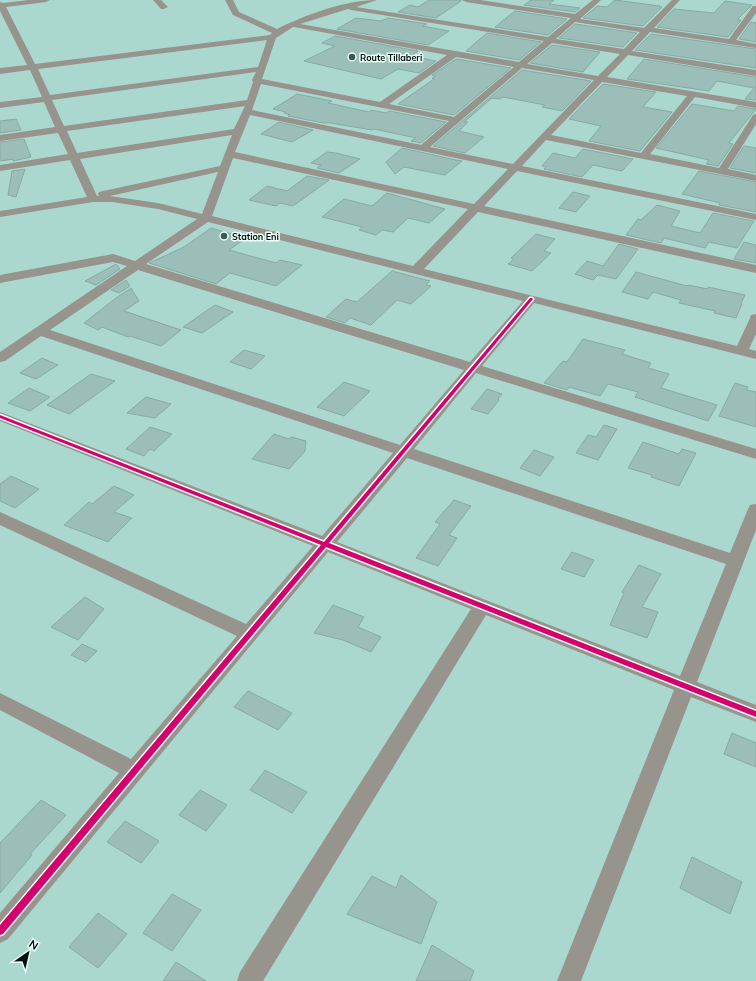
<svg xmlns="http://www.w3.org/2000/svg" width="756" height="981" font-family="Mulish,sans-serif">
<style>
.building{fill:#9bbfb8;stroke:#86aba3}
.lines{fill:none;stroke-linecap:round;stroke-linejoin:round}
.street{fill:#96948c;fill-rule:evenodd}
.cycleway-casing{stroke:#edfdf9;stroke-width:3}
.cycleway{fill:#d6006c;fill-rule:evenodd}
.poi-dot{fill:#3b5851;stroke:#edfdf9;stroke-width:1.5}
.labels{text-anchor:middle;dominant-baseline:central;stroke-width:3;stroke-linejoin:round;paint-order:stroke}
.far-poi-label{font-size:9px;font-weight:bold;fill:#00130e;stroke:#edfdf9;text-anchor:start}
</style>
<rect width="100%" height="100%" fill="#aad8ce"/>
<g class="building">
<path d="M429 0H461V1L436 18 398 12 410 5 418 7Z"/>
<path d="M531 0H554L549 4 580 8 575 12 524 5Z"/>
<path d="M615 0 660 6 659 7H662L643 26 583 18 597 6 607 7Z"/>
<path d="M725 1 752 5 737 20H741L728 37 657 27 674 9 714 13Z"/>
<path d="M515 11 567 19 548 35 495 27Z"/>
<path d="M356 18 381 21 388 18 427 24 422 26 449 31 428 45 337 29Z"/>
<path d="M751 22 756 23V42L739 39Z"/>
<path d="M575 24 637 33 623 47 559 38Z"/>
<path d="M487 33 541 42 519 60 466 51Z"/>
<path d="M651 34 756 49V68L635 50Z"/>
<path d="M335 36 418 51 411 56 436 61 419 73 398 69 381 79 304 61 335 46 322 43Z"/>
<path d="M552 45 600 52 583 72 530 63Z"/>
<path d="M456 59 511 68 454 115 398 104 434 79 432 78 436 76 432 75Z"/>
<path d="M644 59 756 77V100L745 99 754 88 717 81 709 91 627 79Z"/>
<path d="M522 70 591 81 562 111 542 107 545 105 503 97 500 99 492 98 464 122H468L459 131 484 137 465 153 433 146Z"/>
<path d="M603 84 656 92 643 107 672 112 640 151 589 141 601 126 569 119Z"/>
<path d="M297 94 332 101 328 103 369 112 371 110 386 113 389 111 446 122 421 143 411 141 416 138 374 129 372 130 330 123H324L288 116 290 115 284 113 286 112 273 109Z"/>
<path d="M692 104 734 111 738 106 756 109 729 143 733 144 718 166 706 164 709 160 656 148Z"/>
<path d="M16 119 21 130 0 133V121Z"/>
<path d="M279 122 313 130 292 142 261 134Z"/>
<path d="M24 139 31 157 13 161 14 159 0 161V142Z"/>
<path d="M744 146 756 148V173L730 168Z"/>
<path d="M402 148 456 160 462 161 445 175 404 167 395 174 386 162Z"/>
<path d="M583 149 633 159 622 171 593 165 582 177 544 169 546 167 542 166 553 153 575 158Z"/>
<path d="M327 152 336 153 360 159 339 173 317 168 321 165 311 163Z"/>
<path d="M25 169 16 197 8 195 12 171Z"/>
<path d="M699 171 756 182V212L719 205 720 203 682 194Z"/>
<path d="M307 176 329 180 293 206 280 203 276 206 249 200 267 186 287 191Z"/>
<path d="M573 192 590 196 576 212 559 208Z"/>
<path d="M387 193 445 209 429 223 408 218 393 232 382 230 376 235 359 230 362 227 322 217 344 199 372 206Z"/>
<path d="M657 205 680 211 671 226 700 233 713 213 754 221 737 248 709 242 705 248 664 238 661 243 626 235 638 219 641 220Z"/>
<path d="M211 228 246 238 229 250 276 263 280 260 302 265 276 286 230 273 216 284 149 263 184 247Z"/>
<path d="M536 234 555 239 544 251 551 253 532 271 508 264 514 259 511 258Z"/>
<path d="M744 242 756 245V263L734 259Z"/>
<path d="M619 244 638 249 616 279 598 275 593 280 575 274 587 261 603 266Z"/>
<path d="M116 264 120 269 96 285 85 281Z"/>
<path d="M392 271 430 281 426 285 431 286 411 304 397 300 371 325 350 318 345 323 326 317 346 299 357 302Z"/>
<path d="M636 272 687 286 688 285 708 289V287L745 295 741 303 742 304 736 318 714 313 715 311 679 303 681 300 653 292 648 299 622 292Z"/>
<path d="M126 280 130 286 119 293 111 290Z"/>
<path d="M131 288 139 301 124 311 181 330 161 346 130 336 128 337 102 327 98 330 84 323 116 298Z"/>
<path d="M215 305 233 312 202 333 183 327Z"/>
<path d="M583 339 625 350 622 354 651 363 648 368 669 374 661 388 717 405 708 421 635 397 638 392 608 384 600 396 569 387 567 390 544 383 563 361 567 362Z"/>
<path d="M244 350 265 356 251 369 230 362Z"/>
<path d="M42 358 58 365 36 379 20 373Z"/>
<path d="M91 374 115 381 69 414 47 405Z"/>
<path d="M344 382 370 391 344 416 317 407Z"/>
<path d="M735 383 748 387 746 390 756 392V427L719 416Z"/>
<path d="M29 388 50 397 30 411 8 403Z"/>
<path d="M487 389 502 394 498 399 499 400 488 414 471 409Z"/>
<path d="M146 397 171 404 155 418 127 413Z"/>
<path d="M604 425 617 429 598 460 576 453 588 435 596 437Z"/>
<path d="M150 427 172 434 154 451 150 449 144 456 126 449Z"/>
<path d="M274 434 289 439 291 437 306 441 305 451 289 469 252 459Z"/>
<path d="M643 442 679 454 682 449 696 453 679 486 651 477 652 475 628 468Z"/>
<path d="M534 450 554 457 540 476 520 468Z"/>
<path d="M11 476 39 489 15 508 0 501V484Z"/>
<path d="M114 486 134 495 114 512 132 518 108 542 64 525 89 502 92 504Z"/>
<path d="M454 500 471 506 449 535 457 538 438 566 416 558 440 524 435 522Z"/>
<path d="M572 552 594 560 584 577 561 569Z"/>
<path d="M639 565 661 574 642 607 658 612 647 638 610 625 624 593 622 592Z"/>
<path d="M85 597 104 609 78 640 51 627Z"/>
<path d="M333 605 364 617 358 627 381 637 371 652 343 640 314 633Z"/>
<path d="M82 644 97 651 86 662 71 655Z"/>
<path d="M248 691 292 713 278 730 234 707Z"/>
<path d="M732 733 756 743V767L724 754Z"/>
<path d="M265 770 307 792 292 813 250 790Z"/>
<path d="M200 790 227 805 206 831 179 815Z"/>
<path d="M41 800 66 815 30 854 32 855 0 893V843Z"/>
<path d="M125 821 159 841 141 863 107 842Z"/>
<path d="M692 857 742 882 730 914 680 888Z"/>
<path d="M401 875 437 902 421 944 347 914 372 876 396 888Z"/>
<path d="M172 894 201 910 172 951 143 933Z"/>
<path d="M98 913 127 934 98 968 69 947Z"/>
<path d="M432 945 474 971 470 981H416Z"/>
<path d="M176 962 206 981H163Z"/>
</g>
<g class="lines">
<g class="street">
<path d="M29 0H50L46 2 6 7 35 64 270 35 272 33 233 15 225 0H233L239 12 277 29C305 15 345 0 377 0L356 7 548 37 571 18 466 2 462 0H480L575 14 593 0H601L580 19 644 28 672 0H680L654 28 729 39 753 6H756V13L736 40 756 44V48L650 32 632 51 756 70V76L628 55 607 77 756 102V108L695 97 650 154 719 168 753 115 756 114V124L728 169 756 175V181L546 140 522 166 756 214V220L517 171 484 206 756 265V273L478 212 424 269 737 346 750 318 751 315 756 314V334L749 349 756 351V359L534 303 482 366 756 449V459L476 373 414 449 730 553 748 509 750 505 756 504V530L697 682 756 705V722L691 697 581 981H557L674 690 486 615 263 981H237L240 972 471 609 328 552 8 939 0 943V913L119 773 0 710V693L131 759 237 636 0 525V512L246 624 313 546 0 421V412L322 536 393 453 41 336 5 361 0 362V352L127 266 113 262 0 283V275L113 254 135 261 197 219 158 209 112 202H93L0 217V211L87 197 70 160 0 171V165L68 154 58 133 0 141V135L55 127 44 102 0 108V102L42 97 30 70 0 74V68L27 65 0 11V2L3 3ZM348 9 351 10 544 41 519 62 300 24ZM575 22 640 32 624 49 556 39ZM293 27H294L447 55 380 102 262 79 276 38ZM267 40 258 67 50 95 38 69ZM552 43 620 54 598 76 527 64ZM456 57 514 67 454 117 389 104ZM522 68 594 80 513 164 430 147ZM256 72 252 80 253 82 247 100 64 126 52 100ZM602 82 687 96 641 153 551 135ZM261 84 449 121 421 145 252 110ZM245 106 234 129 77 153 67 131ZM250 115 508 169 474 204 235 152ZM232 135 220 166 103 191 99 192 98 194 99 196H97L80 159ZM233 158 468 209 413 266 212 216ZM218 172 202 214 158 203 110 196ZM208 222 523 301 470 362 146 264ZM138 270 464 370 400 445 50 330ZM407 458 726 564 680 676 337 542Z"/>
<path d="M153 0H161L168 7 164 9H161Z"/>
</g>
<defs>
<path id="cycleway" d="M530 298H532L533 299 329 543 756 711V717L326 547 3 934 0 935V925L321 545 0 418V415L324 542Z"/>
</defs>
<use href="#cycleway" class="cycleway-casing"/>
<use href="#cycleway" class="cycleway"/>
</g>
<g class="poi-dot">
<circle cx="352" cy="57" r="4"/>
<circle cx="224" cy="236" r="4"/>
</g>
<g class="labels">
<g class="far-poi-label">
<text x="360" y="57">Route Tillaberi</text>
<text x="232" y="236">Station Eni</text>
</g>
</g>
<g transform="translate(28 953) rotate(34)" stroke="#edfdf9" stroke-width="3" paint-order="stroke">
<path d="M0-3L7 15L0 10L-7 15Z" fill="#00130e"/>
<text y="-6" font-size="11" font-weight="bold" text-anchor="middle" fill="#00130e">N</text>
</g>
</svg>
